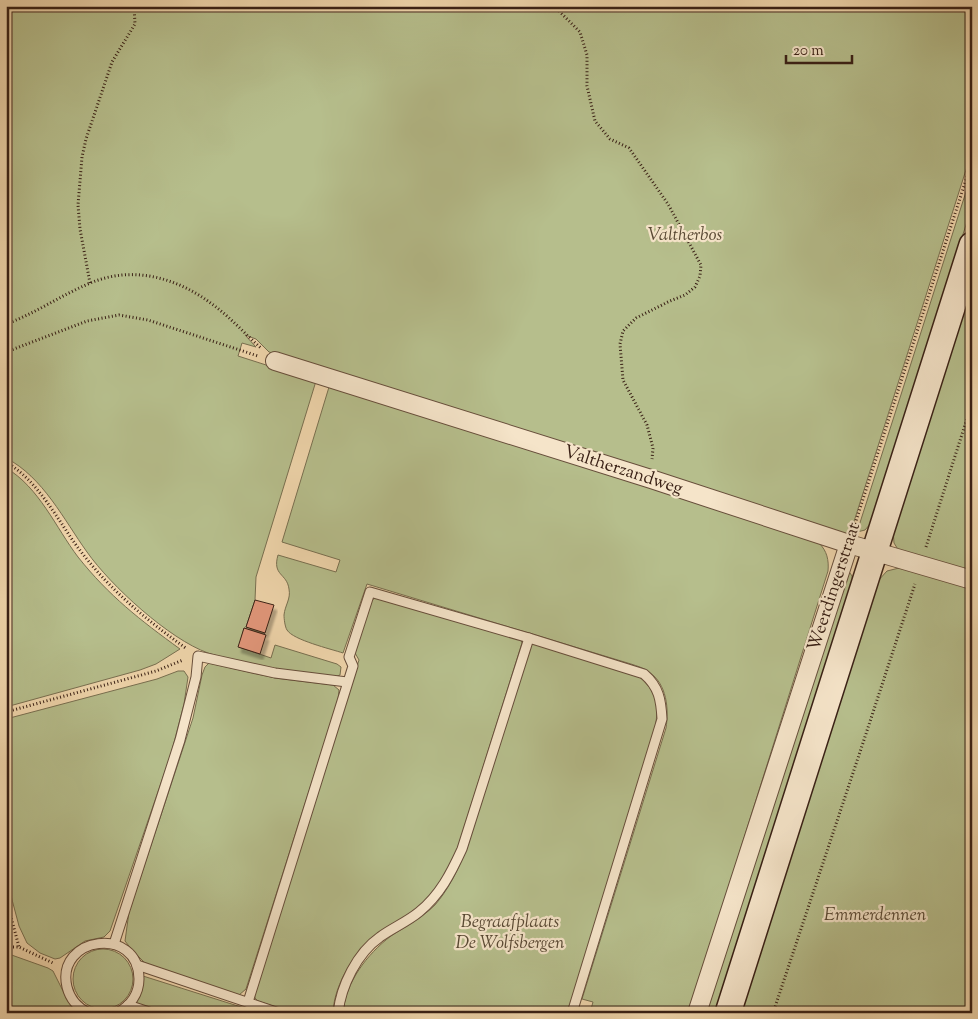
<svg xmlns="http://www.w3.org/2000/svg" width="978" height="1019" font-family="'Sorts Mill Goudy',serif">
<style>
.green{fill:#b6be8c;stroke:#786f50}
.building{fill:#e4987b;stroke:#392015;filter:url(#shadow)}
.lines{fill:none;stroke-linecap:round;stroke-linejoin:round}
.service-casing{stroke:#674e3b;stroke-width:11}
.minor-casing{stroke:#674e3b;stroke-width:20}
.secondary-casing{stroke:#392015;stroke-width:28}
.path{stroke:#392015;stroke-width:3;stroke-dasharray:1 2.5;stroke-linecap:butt}
.service{stroke:#f5e4c9;stroke-width:9}
.minor{stroke:#f5e4c9;stroke-width:18}
.secondary{stroke:#f5e4c9;stroke-width:25}
.labels{text-anchor:middle;dominant-baseline:central;stroke-width:4.5;stroke-linejoin:round;paint-order:stroke}
.park-label{font-size:18px;font-style:italic;fill:#584833;stroke:#f5e4c9}
.street-label{font-size:18px;fill:#392015;stroke:#f5e4c9}
</style>
<defs>
<filter id="shadow"><feDropShadow dx="3" dy="5.5" stdDeviation="1" flood-color="#0004"/></filter>
</defs>
<rect width="100%" height="100%" fill="#f0d6ac"/>
<filter id="stains"><feTurbulence type="fractalNoise" baseFrequency=".004" numOctaves="4"/><feColorMatrix values="0 0 0 0 .2 0 0 0 0 .09 0 0 0 0 .02 0 0 0 .5 -.17"/></filter>
<radialGradient id="worn" r=".72"><stop offset=".6" stop-color="#630" stop-opacity="0"/><stop offset="1" stop-color="#630" stop-opacity=".3"/></radialGradient>
<g class="green">
<path d="M6 6H972V151L850 534 842 536 269 352 256 339 245 335 256 347 242 343 238 356 316 381 256 577 255 600 246 627 265 633 264 634 244 628 239 647 271 658 275 645 337 664 341 667 340 675 335 677C293 671 249 667 208 653 169 639 111 586 87 552 64 520 43 477 6 458Z"/>
<path d="M972 173V206L871 523 865 530 857 532Z"/>
<path d="M972 281V1013H739L877 582 887 571 899 568V551L894 543 893 529Z"/>
<path d="M331 384 819 543C827 551 829 560 828 571L689 1013H605L591 1009 593 1002 582 999 666 728C669 709 667 684 649 672 644 668 637 666 631 664L367 584 343 653C331 649 293 640 287 630 285 627 284 619 284 615 285 605 291 599 289 589 287 573 272 576 278 555L336 572 340 560 282 542 329 387Z"/>
<path d="M6 468C39 487 56 528 78 557 109 596 140 620 180 649L156 664 140 670 6 707Z"/>
<path d="M848 570 852 576 853 585 717 1013H706Z"/>
<path d="M376 597 521 640 522 643 458 847C450 867 440 887 424 902 412 914 394 922 380 932 356 950 334 983 333 1013H294L258 1001 255 998 254 992 359 660 355 653 370 602Z"/>
<path d="M531 643 639 677C657 690 659 708 655 728L568 1013H343C345 983 367 954 391 936 406 926 422 918 435 905 448 890 456 873 464 855Z"/>
<path d="M209 663 275 678 333 685 339 690 338 700 246 989 239 995 147 965 132 950 125 941 129 912 193 718 202 675 205 667Z"/>
<path d="M178 671H184L188 677 184 704 171 754 110 931 104 937 85 941 60 958 55 959 40 953 27 943 19 926 6 877V719L157 679Z"/>
<circle cx="103" cy="979" r="30"/>
<path d="M6 953 48 968 53 971 66 997 77 1013H6Z"/>
<path d="M143 976 260 1013H163L134 1004 141 992Z"/>
</g>
<g class="building">
<path d="M255 600 274 605 265 633 246 627Z"/>
<path d="M244 628 266 635 260 654 238 647Z"/>
</g>
<g class="lines">
<defs>
<g id="service">
<path d="M114 944 180 740 196 677 198 656 275 673 347 682"/>
<path d="M137 965 279 1013"/>
<path d="M248 1002 353 666 349 657 370 592 529 638"/>
<path d="M128 1005 152 1013"/>
<path d="M89 1013C78 1008 70 999 67 987 55 936 139 925 139 979 139 994 130 1006 117 1013"/>
<path d="M338 1013C341 986 357 953 380 937 392 928 407 922 419 912 440 895 451 873 462 849L529 638 644 674C659 687 661 700 662 719L572 1013"/>
</g>
<g id="minor">
<path d="M275 361 651 479 849 544 972 580"/>
<path d="M697 1013 849 544"/>
</g>
<path id="secondary" d="M728 1013 972 245"/>
</defs>
<use href="#service" class="service-casing"/>
<use href="#minor" class="minor-casing"/>
<use href="#secondary" class="secondary-casing"/>
<g class="path">
<path d="M554 6 580 32 587 55V86L595 121 610 139 629 148 668 204 701 265 700 276 695 287 685 295 670 301 636 318 623 331 620 344 623 380 647 425 653 448 652 459"/>
<path d="M90 283 80 229 78 205 82 157 86 139 112 62 135 24 134 6"/>
<path d="M6 324C34 314 60 296 88 284 133 264 179 278 216 307 232 319 246 335 261 348"/>
<path d="M6 352 87 321 119 315 148 320 258 356"/>
<path d="M6 462C41 483 58 522 82 553 112 592 148 621 187 649"/>
<path d="M854 527 972 161"/>
<path d="M926 547 972 403"/>
<path d="M6 712 156 671 183 660"/>
<path d="M6 898 19 947"/>
<path d="M6 947H19L53 963"/>
<path d="M773 1013 861 749 915 584"/>
</g>
<use href="#service" class="service"/>
<use href="#minor" class="minor"/>
<use href="#secondary" class="secondary"/>
</g>
<g class="labels">
<g class="park-label">
<text x="685" y="236">Valtherbos</text>
<text x="875" y="916">Emmerdennen</text>
<text x="510" y="923">Begraafplaats<tspan x="510" dy="21">De Wolfsbergen</tspan></text>
</g>
<g class="street-label">
<text transform="translate(623 471) rotate(18)">Valtherzandweg</text>
<text transform="translate(835 587) rotate(-72)">Weerdingerstraat</text>
</g>
</g>
<rect width="978" height="1019" fill="none" stroke="#f0d6ac" stroke-width="25"/>
<rect x="8" y="8" width="963" height="1004" fill="none" stroke="#392015" stroke-width="2.5"/>
<rect x="12" y="12" width="953" height="994" fill="none" stroke="#392015"/>
<path d="M786 55v8h66v-8" fill="none" stroke="#392015" stroke-width="2.5"/>
<text x="793" y="55" font-size="15" fill="#392015" stroke="#f5e4c9" stroke-width="4" paint-order="stroke">20 m</text>
<rect width="100%" height="100%" filter="url(#stains)"/>
<rect width="100%" height="100%" fill="url(#worn)"/>
</svg>
